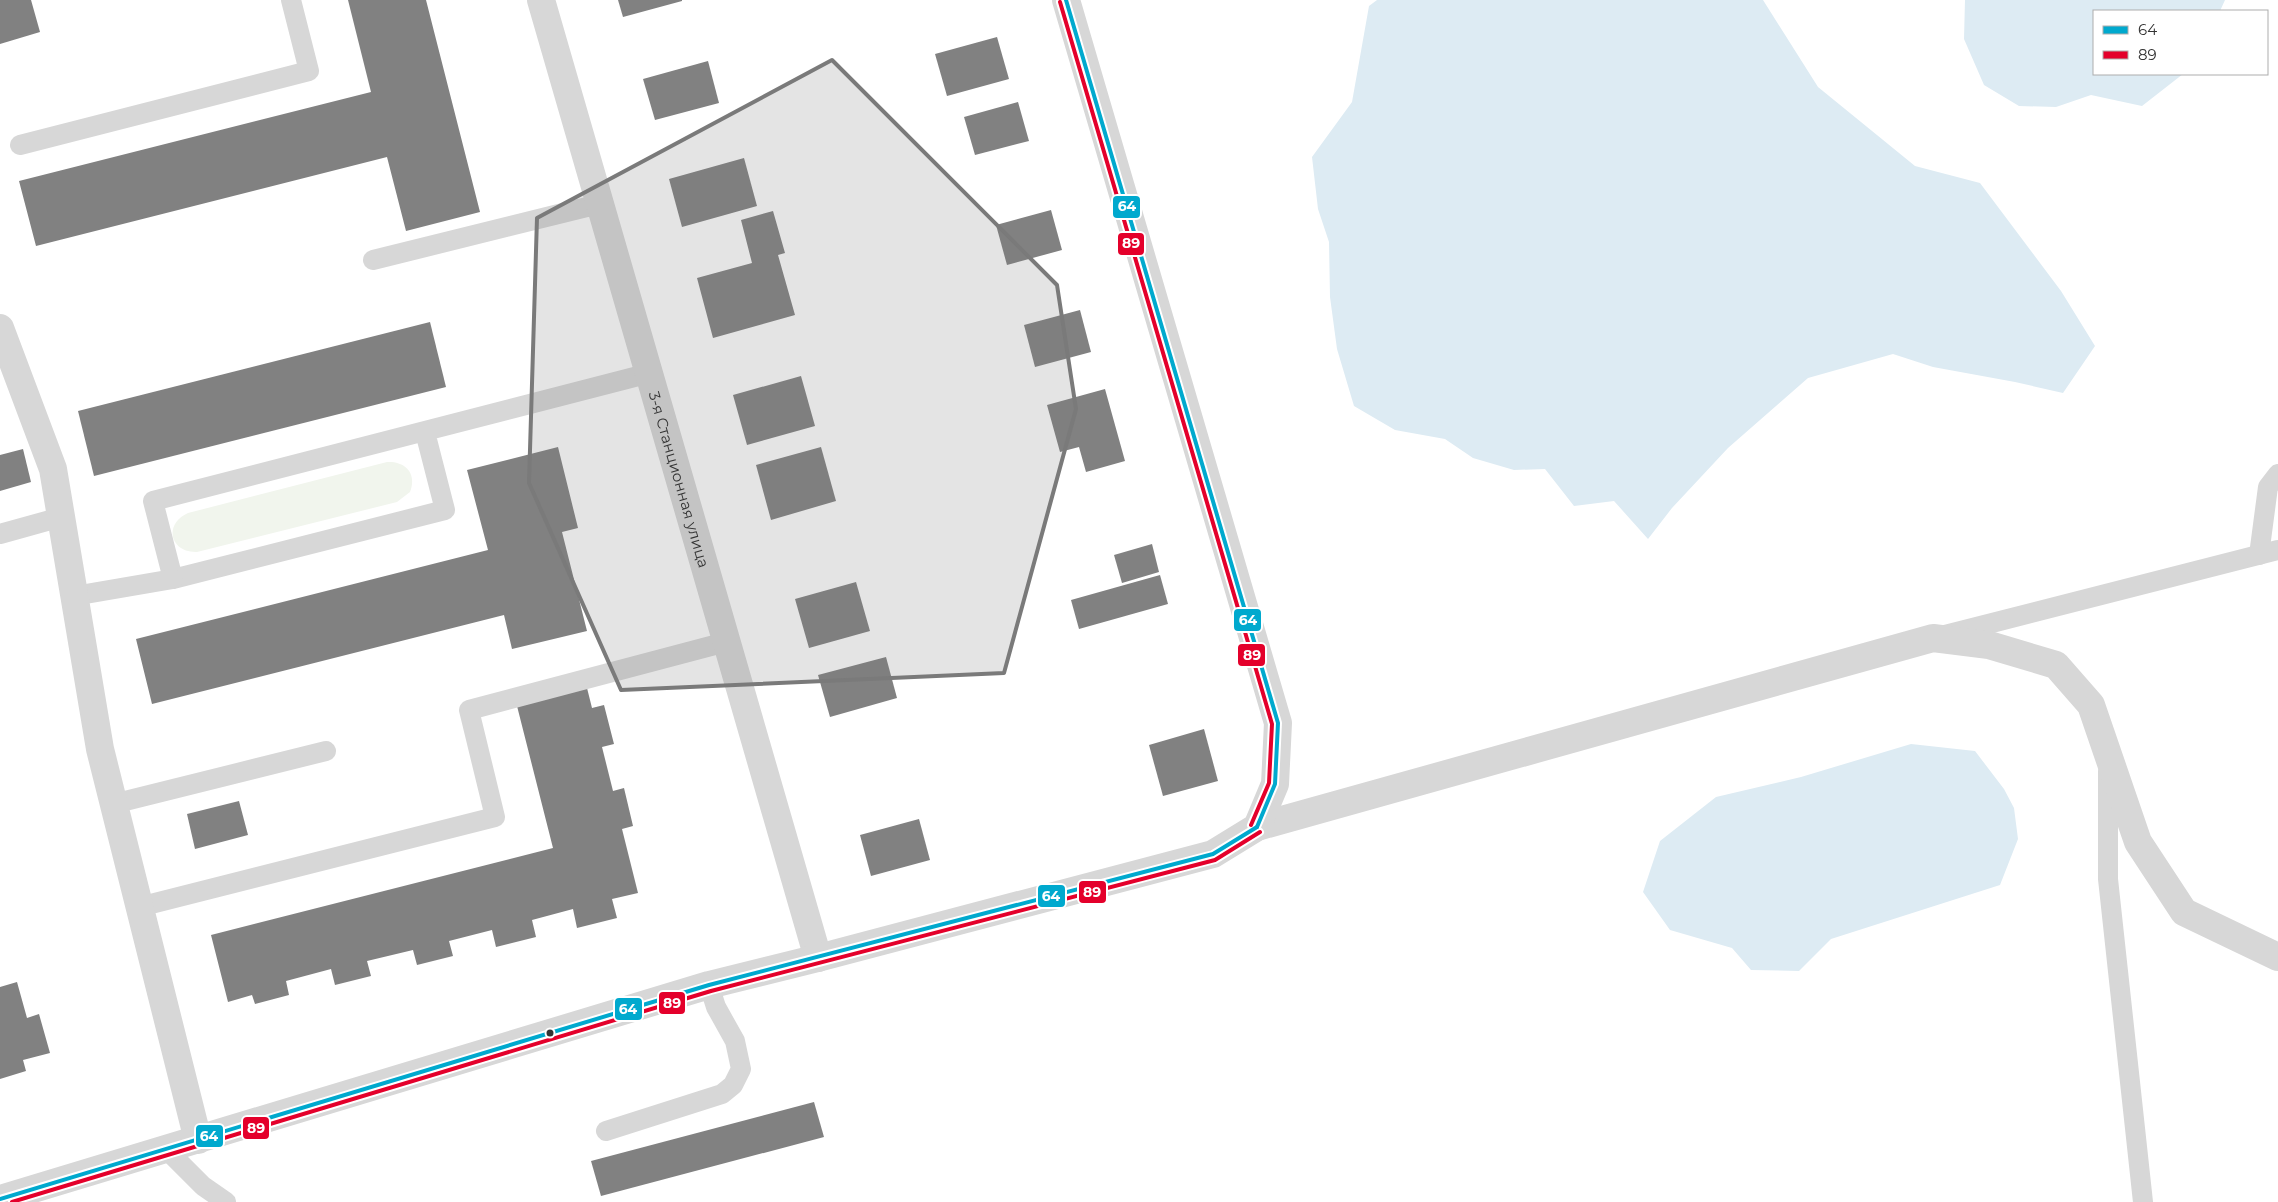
<svg xmlns="http://www.w3.org/2000/svg" width="2278" height="1202" font-family="Montserrat,sans-serif">
<style>
.green{fill:#f1f5ed}
.water{fill:#ddebf3}
.building{fill:#818181}
.lines{fill:none;stroke-linecap:round;stroke-linejoin:round}
.service{stroke:#d7d7d7;stroke-width:20}
.minor{stroke:#d7d7d7;stroke-width:28}
.tertiary{stroke:#d7d7d7;stroke-width:28}
.bus-1-casing{stroke:#fff;stroke-width:8}
.bus-2-casing{stroke:#fff;stroke-width:8}
.bus-1{stroke:#00a9ce;stroke-width:4}
.bus-2{stroke:#e4002b;stroke-width:4}
.marked{fill:#7a7a7a;fill-opacity:0.2;stroke:#7a7a7a;stroke-width:4;stroke-linejoin:round}
.bus-dot{fill:#333;stroke:#fff;stroke-width:2}
.labels{text-anchor:middle;dominant-baseline:central;stroke-width:5;stroke-linejoin:round;paint-order:stroke}
.street-label{font-size:15px;fill:#333;stroke:#fff}
.line-badge{stroke:#fff;stroke-width:2}
.badge-label{font-size:14px;text-anchor:middle;font-weight:bold;fill:#fff}
</style>
<rect width="100%" height="100%" fill="#fff"/>
<path class="green" d="M387 462C406 461 417 474 410 492L397 502 197 552C170 553 163 524 188 513Z"/>
<g class="water">
<path d="M1377 0H1763L1818 87 1915 166 1980 183 2061 291 2095 346 2063 393 2015 382 1933 367 1893 354 1808 378 1728 448 1672 508 1648 539 1614 501 1574 506 1545 469 1514 470 1473 458 1445 439 1395 430 1354 406 1337 349 1330 297 1329 242 1318 209 1312 157 1352 102 1369 6Z"/>
<path d="M1965 0H2225L2220 11H2094V74H2183L2142 106 2091 95 2056 107 2019 106 1984 85 1964 39Z"/>
<path d="M1911 744 1975 751 2004 789 2014 808 2018 839 2000 885 1831 939 1799 971 1751 970 1732 948 1670 930 1643 892 1660 841 1716 797 1801 777Z"/>
</g>
<g class="building">
<path d="M0 0H31L40 32 0 44Z"/>
<path d="M348 0H426L480 212 406 231 387 157 36 246 19 181 371 92Z"/>
<path d="M618 0H682V1L623 17Z"/>
<path d="M997 37 1009 79 947 96 935 54Z"/>
<path d="M708 61 719 103 655 120 643 79Z"/>
<path d="M1018 102 1029 141 975 155 964 117Z"/>
<path d="M744 158 757 206 682 227 669 179Z"/>
<path d="M1051 210 1062 250 1007 265 996 225Z"/>
<path d="M773 211 785 253 778 255 795 315 713 338 697 278 752 263 741 220Z"/>
<path d="M1080 310 1091 352 1035 367 1024 325Z"/>
<path d="M430 322 446 387 94 476 78 411Z"/>
<path d="M801 376 815 426 747 445 733 395Z"/>
<path d="M1105 389 1125 461 1086 472 1079 447 1060 452 1047 405Z"/>
<path d="M558 447 578 528 562 532 587 631 512 649 504 615 152 704 136 639 488 550 467 470Z"/>
<path d="M821 447 836 501 771 520 756 465Z"/>
<path d="M23 449 31 482 0 491V455Z"/>
<path d="M1152 544 1159 572 1122 583 1114 555Z"/>
<path d="M1160 575 1168 604 1079 629 1071 600Z"/>
<path d="M856 582 870 631 809 648 795 599Z"/>
<path d="M886 657 897 698 830 717 818 675Z"/>
<path d="M587 688 592 708 604 705 614 744 602 747 613 791 624 788 633 826 622 829 638 893 612 899 617 918 577 928 573 909 532 920 536 937 496 947 492 930 449 941 453 956 417 965 413 950 367 961 371 976 335 985 331 969 286 981 289 995 255 1004 252 995 228 1002 211 935 553 848 517 706Z"/>
<path d="M1204 729 1218 781 1163 796 1149 745Z"/>
<path d="M239 801 248 835 195 849 187 814Z"/>
<path d="M919 819 930 860 871 876 860 835Z"/>
<path d="M17 982 27 1018 39 1014 50 1053 23 1060 26 1071 0 1079V987Z"/>
<path d="M814 1102 824 1137 601 1196 591 1161Z"/>
</g>
<g class="lines">
<g class="service">
<path d="M20 145 309 71 291 0"/>
<path d="M373 260 599 204"/>
<path d="M425 432 445 510 173 579 153 501 650 373"/>
<path d="M0 534 61 517"/>
<path d="M2259 555 2268 487 2278 474"/>
<path d="M74 596 173 579"/>
<path d="M1945 635 2278 550"/>
<path d="M2108 771V879L2143 1202"/>
<path d="M113 804 326 751"/>
<path d="M139 907 495 817 469 710 726 642"/>
<path d="M606 1131 722 1094 733 1085 741 1069 735 1041 716 1007 709 985"/>
<path d="M166 1149 203 1186 226 1202"/>
</g>
<g class="minor">
<path id="s1" d="M541 0 818 958"/>
<path d="M0 328 53 469 100 749 198 1140"/>
<path d="M1257 827 1933 638 1989 645 2056 665 2091 705 2138 842 2184 912 2278 957"/>
</g>
<path class="tertiary" d="M0 1199 709 985 818 958 1213 854 1257 827 1275 784 1278 723 1066 0"/>
<defs>
<g id="bus-1">
<path d="M1066 0 1278 723 1275 784 1257 827"/>
<path d="M0 1199 709 985 1213 854 1257 827"/>
</g>
<g id="bus-2">
<path d="M1060 2 1272 724 1269 783 1251 825"/>
<path d="M12 1202 711 991 1215 860 1260 832"/>
</g>
</defs>
<use href="#bus-1" class="bus-1-casing"/>
<use href="#bus-2" class="bus-2-casing"/>
<use href="#bus-1" class="bus-1"/>
<use href="#bus-2" class="bus-2"/>
</g>
<path class="marked" d="M832 60 1057 285 1076 409 1004 673 621 690 529 483 537 218Z"/>
<circle class="bus-dot" cx="550" cy="1033" r="4.5"/>
<g class="labels">
<g class="street-label">
<text stroke="none"><textPath href="#s1" startOffset="499">3-я Станционная улица</textPath></text>
</g>
</g>
<g class="line-badge">
<rect x="1112" y="195" width="29" height="24" rx="5" fill="#00a9ce"/>
<rect x="1117" y="232" width="28" height="24" rx="5" fill="#e4002b"/>
<rect x="1233" y="608" width="29" height="24" rx="5" fill="#00a9ce"/>
<rect x="1237" y="643" width="29" height="24" rx="5" fill="#e4002b"/>
<rect x="1078" y="880" width="29" height="24" rx="5" fill="#e4002b"/>
<rect x="1037" y="884" width="29" height="24" rx="5" fill="#00a9ce"/>
<rect x="658" y="991" width="28" height="24" rx="5" fill="#e4002b"/>
<rect x="614" y="997" width="29" height="24" rx="5" fill="#00a9ce"/>
<rect x="242" y="1116" width="28" height="24" rx="5" fill="#e4002b"/>
<rect x="195" y="1124" width="29" height="24" rx="5" fill="#00a9ce"/>
</g>
<g class="badge-label">
<text x="1127" y="211">64</text>
<text x="1131" y="248">89</text>
<text x="1248" y="625">64</text>
<text x="1252" y="660">89</text>
<text x="1092" y="897">89</text>
<text x="1051" y="901">64</text>
<text x="672" y="1008">89</text>
<text x="628" y="1014">64</text>
<text x="256" y="1133">89</text>
<text x="209" y="1141">64</text>
</g>
<rect x="2093" y="10" width="175" height="65" fill="#ffffff" stroke="#adadad"/>
<rect x="2103" y="26" width="25" height="8" fill="#00a9ce" stroke="#adadad"/>
<text x="2138" y="35" font-size="15" fill="#333333">64</text>
<rect x="2103" y="51" width="25" height="8" fill="#e4002b" stroke="#adadad"/>
<text x="2138" y="60" font-size="15" fill="#333333">89</text>
</svg>
